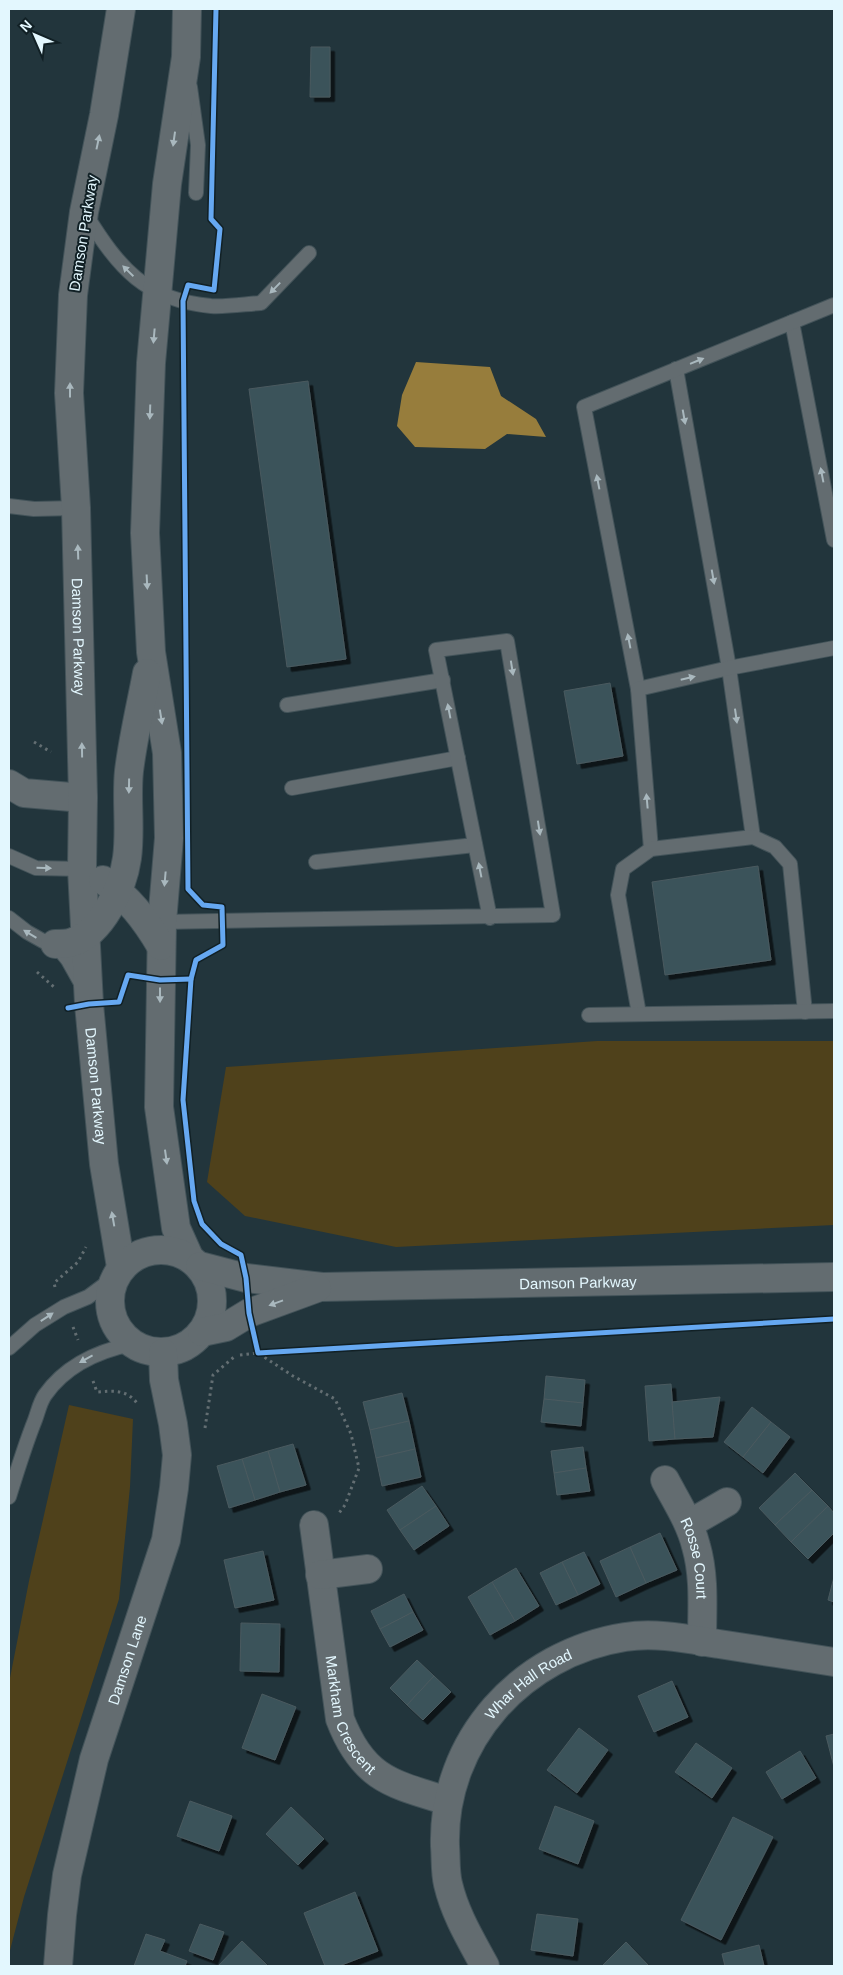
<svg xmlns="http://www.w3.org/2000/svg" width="843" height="1975" font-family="Helvetica,sans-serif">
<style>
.green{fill:#4f411b}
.water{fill:#977d3c}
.building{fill:#3b525a;stroke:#4a5a5f;filter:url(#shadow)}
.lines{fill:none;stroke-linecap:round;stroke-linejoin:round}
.service-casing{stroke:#435359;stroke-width:16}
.minor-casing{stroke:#435359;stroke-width:30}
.tertiary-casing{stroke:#435359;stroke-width:30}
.path{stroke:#636e72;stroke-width:3;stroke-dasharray:2.5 4;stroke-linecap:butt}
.service{stroke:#636c70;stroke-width:14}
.minor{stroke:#636c70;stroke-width:28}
.tertiary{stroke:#636c70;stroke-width:28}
.cycleway-casing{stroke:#112025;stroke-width:8}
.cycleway{stroke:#66a8f1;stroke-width:5}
.oneway{fill:#a9b8be}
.labels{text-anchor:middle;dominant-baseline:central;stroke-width:4;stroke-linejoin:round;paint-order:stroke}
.street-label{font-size:15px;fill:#e3f7fe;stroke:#112025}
</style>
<defs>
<filter id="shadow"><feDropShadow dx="4.5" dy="4.5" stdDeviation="0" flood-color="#0009"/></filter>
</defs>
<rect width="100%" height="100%" fill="#22353c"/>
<g class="green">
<path d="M597 1041H834V1225L396 1247 245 1216 207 1182 226 1067Z"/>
<path d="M69 1405 133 1419 130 1487 119 1599 24 1897 9 1954V1683L29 1581Z"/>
</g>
<path class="water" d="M416 362 490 367 501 396 536 419 546 437 507 434 485 449 415 447 397 426 402 395Z"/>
<g class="building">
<path d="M311 47H330V97H310Z"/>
<path d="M308 381 346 659 287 667 249 389Z"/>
<path d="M610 683 623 756 577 764 564 691Z"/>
<path d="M758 866 771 960 665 975 652 882Z"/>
<path d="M546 1376 585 1380 583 1403 544 1399Z"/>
<path d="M671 1384 675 1439 649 1441 645 1386Z"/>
<path d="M402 1393 409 1421 370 1430 363 1402Z"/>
<path d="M720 1397 713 1437 675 1439 672 1402Z"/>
<path d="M544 1399 583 1403 581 1426 541 1422Z"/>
<path d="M752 1407 771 1422 743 1457 724 1442Z"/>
<path d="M409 1421 415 1449 376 1458 370 1430Z"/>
<path d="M771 1422 790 1437 763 1473 743 1457Z"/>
<path d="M293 1444 306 1485 280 1492 268 1451Z"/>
<path d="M583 1447 586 1468 554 1473 551 1451Z"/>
<path d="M415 1449 421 1477 382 1486 376 1458Z"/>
<path d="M268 1451 280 1492 255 1500 242 1459Z"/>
<path d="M242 1459 255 1500 229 1508 217 1466Z"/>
<path d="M586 1468 590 1491 557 1495 554 1473Z"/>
<path d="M795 1473 812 1490 775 1525 759 1508Z"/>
<path d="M422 1486 436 1506 400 1530 387 1510Z"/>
<path d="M812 1490 828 1506 791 1542 775 1525Z"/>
<path d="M436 1506 449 1526 414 1550 400 1530Z"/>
<path d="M828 1506 834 1513V1533L808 1559 791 1542Z"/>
<path d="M660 1533 677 1570 646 1583 630 1547Z"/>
<path d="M630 1547 646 1583 616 1597 600 1561Z"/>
<path d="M263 1551 274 1600 235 1608 224 1560Z"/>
<path d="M584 1552 600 1584 578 1595 562 1562Z"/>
<path d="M562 1562 578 1595 556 1605 540 1573Z"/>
<path d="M516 1568 539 1606 515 1621 492 1582Z"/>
<path d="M834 1577V1602L828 1600Z"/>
<path d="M492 1582 515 1621 490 1635 468 1597Z"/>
<path d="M404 1594 413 1612 380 1629 371 1611Z"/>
<path d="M413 1612 423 1630 390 1647 380 1629Z"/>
<path d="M241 1623 280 1624 279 1672 240 1671Z"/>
<path d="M417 1660 434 1676 407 1705 390 1688Z"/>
<path d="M434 1676 451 1692 423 1720 407 1705Z"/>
<path d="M672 1681 688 1717 654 1732 638 1696Z"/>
<path d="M262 1694 296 1707 275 1760 242 1748Z"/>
<path d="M579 1728 608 1750 577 1793 547 1770Z"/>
<path d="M834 1734V1767L826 1736Z"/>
<path d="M696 1743 732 1768 712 1798 675 1772Z"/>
<path d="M800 1751 816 1778 782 1799 766 1772Z"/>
<path d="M190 1801 232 1816 219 1851 177 1836Z"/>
<path d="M555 1806 594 1821 578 1864 539 1849Z"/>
<path d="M291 1807 324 1839 298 1865 266 1834Z"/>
<path d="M733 1817 773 1837 721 1940 681 1920Z"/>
<path d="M355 1892 378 1951 339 1966H325L304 1913Z"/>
<path d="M537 1914 578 1919 573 1956 531 1950Z"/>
<path d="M200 1924 224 1932 213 1960 189 1951Z"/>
<path d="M146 1934 165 1940 160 1951 187 1961 185 1966H134Z"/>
<path d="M242 1941 267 1965 266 1966H218Z"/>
<path d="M626 1942 649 1966H602Z"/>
<path d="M759 1945 764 1966H725L722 1954Z"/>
</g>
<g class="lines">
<defs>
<g id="service">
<path d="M190 87 198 145 196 193"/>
<path d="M86 215C119 268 145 300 211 306 227 307 245 304 261 303L309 253"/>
<path d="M792 322 834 540"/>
<path d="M676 369 729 668 753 837"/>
<path d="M9 506 34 509 76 508"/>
<path d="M638 689 584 407 834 305"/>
<path d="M287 705 443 680"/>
<path d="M292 788 458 758"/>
<path d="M651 849 638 689 729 668 834 648"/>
<path d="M9 856 36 868 82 869"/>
<path d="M316 862 475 845"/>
<path d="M9 918 27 932 43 941 55 944 68 960 82 985"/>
<path d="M162 922 553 915 507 641 436 650 490 918"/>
<path d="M639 1014 618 895 623 869 651 849 753 837 775 847 790 864 805 1012"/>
<path d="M589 1015 834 1011"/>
<path d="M9 1348 35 1325 64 1307 88 1297 115 1277"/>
<path d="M9 1497C17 1471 25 1445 35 1420 38 1412 40 1402 45 1395 66 1365 98 1351 132 1344"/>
</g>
<g id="minor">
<path d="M9 784 24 793 83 798"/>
<path id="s1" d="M665 1480C676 1501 690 1522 696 1546 705 1577 702 1610 702 1642"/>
<path d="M689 1524 727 1502"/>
<path id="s2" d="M314 1525 340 1719C363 1779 392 1784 448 1801"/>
<path d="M320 1575 368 1569"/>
<path id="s3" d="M485 1966C471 1940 455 1914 448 1884 445 1872 446 1858 445 1846 442 1740 522 1653 625 1637 656 1632 688 1639 719 1644 757 1650 796 1656 834 1662"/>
</g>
<g id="tertiary">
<path id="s4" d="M121 9 104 115 84 212 73 295 69 393 76 508 83 798 82 869 89 1004 104 1164 121 1267"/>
<path d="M187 9 186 57 167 184 151 363 145 533 151 652 167 753 169 838 162 922 159 1107 176 1228 189 1257"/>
<path d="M103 880C129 898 145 919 161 946"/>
<path d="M55 944C60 944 68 944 73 942 102 932 123 887 127 858 131 829 126 799 129 771 133 738 141 705 147 673"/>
<circle cx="161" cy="1301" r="51"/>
<path id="s5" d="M200 1266 246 1278 322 1287 834 1277"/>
<path d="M202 1332 226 1327 249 1313 317 1288"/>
<path id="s6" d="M58 1966 62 1915 67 1875 94 1759 166 1540 174 1488 177 1455 173 1424 164 1380 163 1353"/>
</g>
</defs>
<use href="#service" class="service-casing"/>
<use href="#minor" class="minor-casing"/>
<use href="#tertiary" class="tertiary-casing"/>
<g class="path">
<path d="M34 742 51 752"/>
<path d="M37 972 54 987"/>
<path d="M55 1287 54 1283 78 1262 86 1247"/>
<path d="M73 1327 78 1340"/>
<path d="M240 1355 258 1353 293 1376 335 1399 351 1434 359 1468 345 1505 339 1513"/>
<path d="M93 1381 97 1392C113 1391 126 1389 137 1403"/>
<path d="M205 1428 213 1375 234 1357"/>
</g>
<use href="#service" class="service"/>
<use href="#minor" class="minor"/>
<use href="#tertiary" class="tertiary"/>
<defs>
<g id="cycleway">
<path d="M216 9 211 219 220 229 214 290 188 285 183 301 188 889 203 905 222 907 223 945 196 960 191 979 183 1100 194 1201 202 1224 221 1244 241 1255 246 1278 249 1313 258 1353 834 1319"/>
<path d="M68 1008 89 1004 119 1002 128 975 160 980 191 979"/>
</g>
</defs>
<use href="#cycleway" class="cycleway-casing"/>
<use href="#cycleway" class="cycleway"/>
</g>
<defs><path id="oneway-solid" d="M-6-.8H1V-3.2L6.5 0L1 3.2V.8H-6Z" transform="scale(1.25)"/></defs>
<g class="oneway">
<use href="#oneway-solid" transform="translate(174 139) rotate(98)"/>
<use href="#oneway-solid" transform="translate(98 142) rotate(-78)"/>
<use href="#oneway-solid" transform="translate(128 271) rotate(-136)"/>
<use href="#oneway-solid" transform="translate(275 288) rotate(134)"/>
<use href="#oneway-solid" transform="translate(154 336) rotate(95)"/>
<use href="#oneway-solid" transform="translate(697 361) rotate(-22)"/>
<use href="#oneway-solid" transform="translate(70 390) rotate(-90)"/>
<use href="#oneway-solid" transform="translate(150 412) rotate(92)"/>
<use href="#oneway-solid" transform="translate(684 417) rotate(80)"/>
<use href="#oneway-solid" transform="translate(822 475) rotate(-101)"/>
<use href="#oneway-solid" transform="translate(598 482) rotate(-101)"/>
<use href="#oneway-solid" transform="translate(78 552) rotate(-92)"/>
<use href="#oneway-solid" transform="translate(713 577) rotate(80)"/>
<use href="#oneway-solid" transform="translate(147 582) rotate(87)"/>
<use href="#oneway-solid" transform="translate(629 641) rotate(-101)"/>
<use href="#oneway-solid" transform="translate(512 668) rotate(81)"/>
<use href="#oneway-solid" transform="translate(688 678) rotate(-13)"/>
<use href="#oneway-solid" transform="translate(449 711) rotate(-101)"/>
<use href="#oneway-solid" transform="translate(736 716) rotate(82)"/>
<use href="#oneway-solid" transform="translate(161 717) rotate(81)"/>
<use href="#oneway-solid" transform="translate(82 750) rotate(-91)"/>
<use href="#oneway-solid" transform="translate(129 786) rotate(91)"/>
<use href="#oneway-solid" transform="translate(647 801) rotate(-95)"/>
<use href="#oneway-solid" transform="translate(539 828) rotate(81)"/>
<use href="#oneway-solid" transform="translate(44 868) rotate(1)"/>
<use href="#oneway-solid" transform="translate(480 870) rotate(-101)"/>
<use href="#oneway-solid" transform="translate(165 879) rotate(95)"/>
<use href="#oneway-solid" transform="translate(30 934) rotate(-149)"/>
<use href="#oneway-solid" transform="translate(160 995) rotate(90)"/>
<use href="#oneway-solid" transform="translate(166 1157) rotate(82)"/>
<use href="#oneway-solid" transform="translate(113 1219) rotate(-100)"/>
<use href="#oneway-solid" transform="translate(276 1303) rotate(160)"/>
<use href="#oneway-solid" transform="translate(47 1317) rotate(-33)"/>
<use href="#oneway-solid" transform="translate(86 1359) rotate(151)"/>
</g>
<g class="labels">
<g class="street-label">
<text transform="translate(83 233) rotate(-81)">Damson Parkway</text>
<text stroke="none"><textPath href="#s4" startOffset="632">Damson Parkway</textPath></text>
<text stroke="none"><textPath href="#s4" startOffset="1082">Damson Parkway</textPath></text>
<text stroke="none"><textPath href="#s5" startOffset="380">Damson Parkway</textPath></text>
<text stroke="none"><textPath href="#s1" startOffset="85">Rosse Court</textPath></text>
<text stroke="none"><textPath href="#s6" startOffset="315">Damson Lane</textPath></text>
<text stroke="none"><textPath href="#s3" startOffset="320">Whar Hall Road</textPath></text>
<text stroke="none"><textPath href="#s2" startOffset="195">Markham Crescent</textPath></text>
</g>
</g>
<rect width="843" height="1975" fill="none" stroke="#e3f7fe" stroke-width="20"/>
<g transform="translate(35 35) rotate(315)" stroke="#112025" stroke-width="4" paint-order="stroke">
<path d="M0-4L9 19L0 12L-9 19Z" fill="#e3f7fe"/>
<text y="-8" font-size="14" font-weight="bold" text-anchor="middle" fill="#e3f7fe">N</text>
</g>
</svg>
